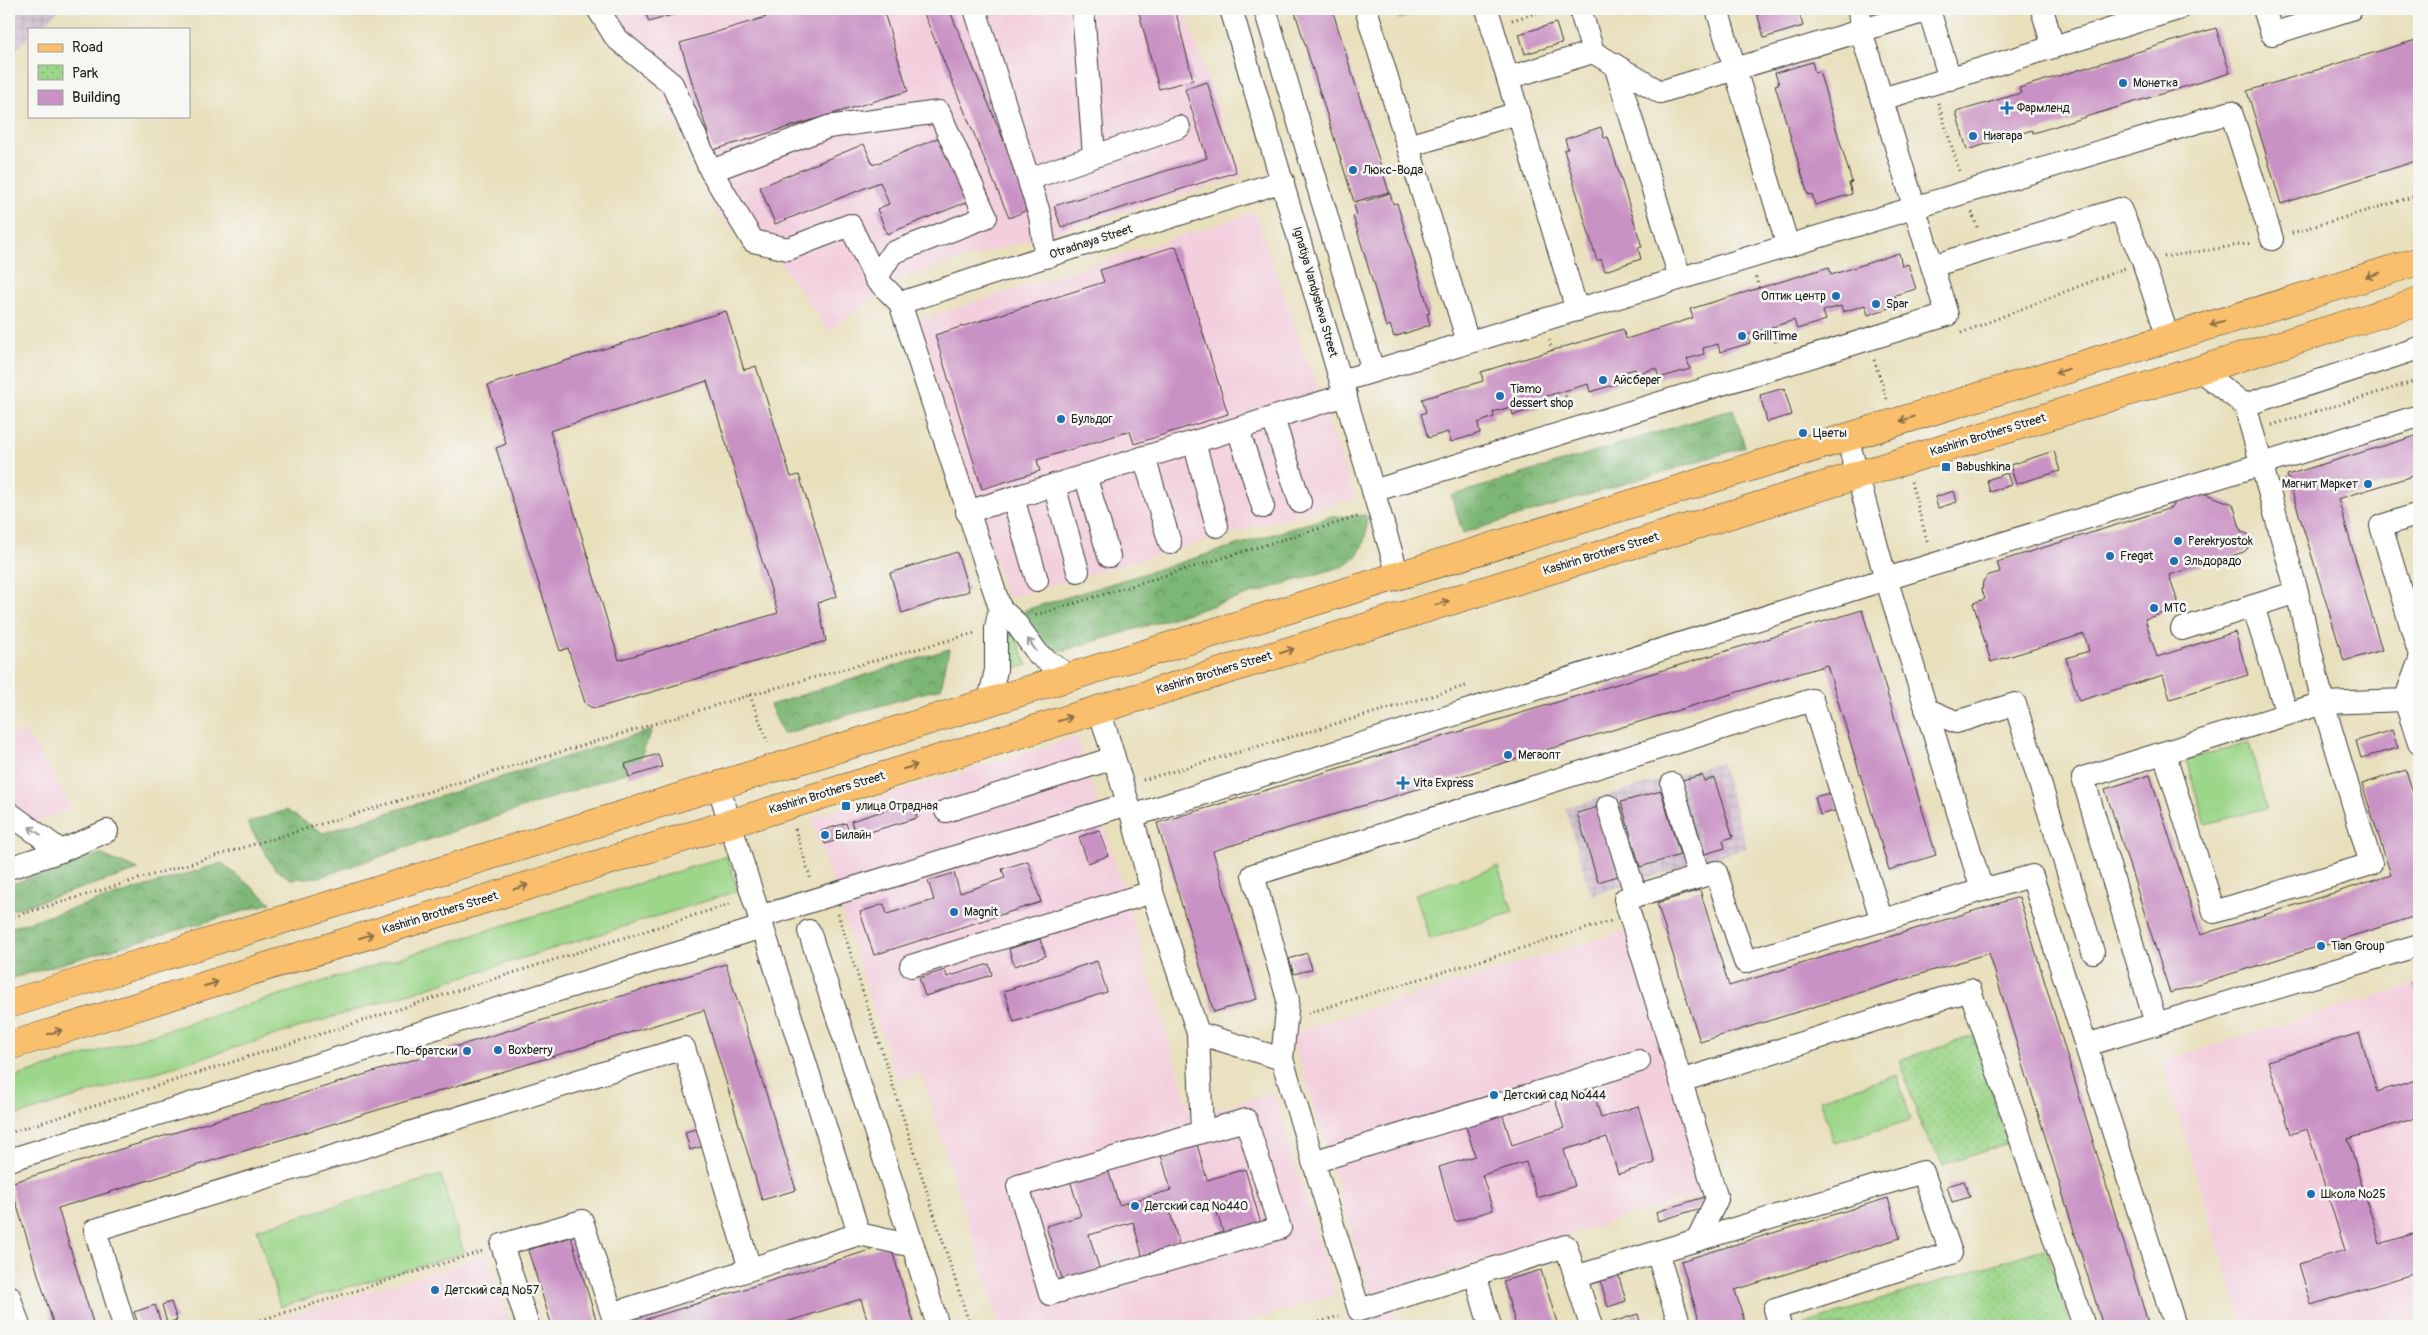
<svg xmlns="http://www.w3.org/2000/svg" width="2428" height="1335" font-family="Pangolin,sans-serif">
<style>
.built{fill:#f3cfde}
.industrial{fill:url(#industrial-grid)}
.grass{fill:#9cd689;stroke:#5c7952}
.forest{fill:url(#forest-crowns);stroke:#4c6a48}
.park{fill:url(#park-dots);stroke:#5c7952}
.building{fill:#c992c4;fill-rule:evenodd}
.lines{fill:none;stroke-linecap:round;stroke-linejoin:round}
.minor-casing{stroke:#3b3934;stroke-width:24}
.major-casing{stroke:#3b3934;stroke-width:29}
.path{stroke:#3b3934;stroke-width:3;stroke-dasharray:1 4;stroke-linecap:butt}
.minor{stroke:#fff;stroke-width:22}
.major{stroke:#f9bf6d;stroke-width:28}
.oneway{stroke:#8a6e44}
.oneway2{stroke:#999}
.poi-dot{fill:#1f6fb2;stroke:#f6f6f2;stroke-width:2}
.labels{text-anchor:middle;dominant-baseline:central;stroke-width:5;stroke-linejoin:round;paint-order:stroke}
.poi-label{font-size:12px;fill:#1c1c1c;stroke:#f6f6f2;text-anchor:start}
.street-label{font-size:12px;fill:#1c1c1c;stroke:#f6f6f2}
</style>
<defs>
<pattern id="industrial-grid" width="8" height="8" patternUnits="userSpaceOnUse" patternTransform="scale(1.25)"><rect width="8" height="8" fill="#cfbdce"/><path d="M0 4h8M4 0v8" fill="none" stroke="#b1a2b0"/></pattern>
<pattern id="forest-crowns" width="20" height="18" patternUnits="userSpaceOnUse" patternTransform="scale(1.25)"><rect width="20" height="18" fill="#7db775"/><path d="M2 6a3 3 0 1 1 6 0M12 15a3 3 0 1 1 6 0" fill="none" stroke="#66945f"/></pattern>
<pattern id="park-dots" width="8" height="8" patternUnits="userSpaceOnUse" patternTransform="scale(1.25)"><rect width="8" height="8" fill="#9cd689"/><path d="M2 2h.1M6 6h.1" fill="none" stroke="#86b776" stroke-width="1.8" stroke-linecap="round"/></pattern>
</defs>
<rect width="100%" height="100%" fill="#f6f6f2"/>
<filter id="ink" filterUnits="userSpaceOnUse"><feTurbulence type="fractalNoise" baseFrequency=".02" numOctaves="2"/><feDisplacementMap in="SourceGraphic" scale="10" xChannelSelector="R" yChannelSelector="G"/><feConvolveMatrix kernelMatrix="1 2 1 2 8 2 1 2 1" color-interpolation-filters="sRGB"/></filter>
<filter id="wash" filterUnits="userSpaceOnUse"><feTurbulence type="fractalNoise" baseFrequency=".0096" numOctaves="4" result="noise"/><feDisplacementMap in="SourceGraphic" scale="20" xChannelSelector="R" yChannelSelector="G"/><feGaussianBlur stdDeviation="1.12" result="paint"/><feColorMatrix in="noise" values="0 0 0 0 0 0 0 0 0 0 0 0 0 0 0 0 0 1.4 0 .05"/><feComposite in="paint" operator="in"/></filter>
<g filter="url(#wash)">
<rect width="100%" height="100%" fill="#e8dfbb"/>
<g class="built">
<path d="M589 9H1184L1243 177 898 279 830 331 774 254 751 246 715 211 659 88Z"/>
<path d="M1255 212 1355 498 1007 598 916 321Z"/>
<path d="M9 733H25L43 757 72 810 9 831Z"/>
<path d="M1077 737 1192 1117 1273 1092 1336 1294 1234 1326H1000L921 1073 897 1080 811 818Z"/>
<path d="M1628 930 1708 1192 1371 1295 1291 1033Z"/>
<path d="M2419 983V1326H2242L2162 1061Z"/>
<path d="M488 1255 510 1326H256Z"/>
<path d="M1392 1306 1398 1326H1327Z"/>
</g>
<g class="industrial">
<path d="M9 9H60L38 29H29V37L9 55Z"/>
<path d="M1721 762 1747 848 1591 895 1565 808Z"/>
</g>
<g class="grass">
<path d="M1396 9H1433L1399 19Z"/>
<path d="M1008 635 1015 636 1027 665 1011 670 1003 640Z"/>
<path d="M2249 742 2267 808 2205 824 2186 760Z"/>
<path d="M727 856 738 891 9 1118V1079Z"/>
<path d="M1498 867 1513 912 1430 939 1415 894Z"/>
<path d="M1897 1075 1911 1120 1834 1143 1820 1099Z"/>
<path d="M441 1175 464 1253 280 1307 257 1229Z"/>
</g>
<g class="forest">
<path d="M1733 409 1745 447 1463 533 1451 496Z"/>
<path d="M1366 515C1368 537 1363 555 1344 566L1066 650 1054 651 1045 649 1022 615 1025 610 1329 517Z"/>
<path d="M949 649 941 688 783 734 770 705Z"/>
<path d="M652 730 636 769 320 877 291 879 275 869 247 823 286 810 323 833Z"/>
<path d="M100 854 139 870 9 911V885Z"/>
<path d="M222 863 271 903 9 979V928Z"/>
</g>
<g class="park">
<path d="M1973 1036 2008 1143 1943 1165 1921 1125 1899 1060Z"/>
<path d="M2046 1248 2071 1326H1798Z"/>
</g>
<g id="blocks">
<g class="building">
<path d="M644 9H691L649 22Z"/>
<path d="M763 9H883L908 91 713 150 680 43 766 17Z"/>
<path d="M922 9H949L1032 208 1009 218Z"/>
<path d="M1138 9H1175L1193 80 1159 89Z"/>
<path d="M1294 9H1332L1389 192 1354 202Z"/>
<path d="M1756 9H1798L1803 26 1764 38Z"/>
<path d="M1960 9H1972L1961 13Z"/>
<path d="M1556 23 1562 43 1525 54 1519 34Z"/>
<path d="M2216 28 2230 73 2033 133 2032 130 1967 150 1956 112 2021 93 2019 88Z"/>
<path d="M2419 39V160L2281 204 2247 91Z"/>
<path d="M1812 62 1815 73 1819 71 1852 182 1849 183 1852 194 1815 205 1812 194 1808 195 1775 85 1779 84 1775 73Z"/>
<path d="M1207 82 1236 172 1061 227 1054 206 1207 158 1185 89Z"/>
<path d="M1601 127 1604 138 1608 137 1642 247 1638 248 1641 259 1605 271 1601 259 1597 261 1564 150 1568 149 1565 139Z"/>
<path d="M945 135 972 200 887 234 877 209 889 204 880 182 775 224 760 187 864 144 873 165Z"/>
<path d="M1390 193 1393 204 1397 203 1430 313 1427 314 1430 325 1394 337 1390 325 1386 327 1353 216 1357 215 1354 205Z"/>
<path d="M1176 246 1228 414 1134 444 1130 431 1037 460 1040 471 982 489 935 335 1104 282 1100 270Z"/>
<path d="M1899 253 1902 266 1908 264 1916 289 1895 295 1898 305 1868 315 1865 305 1843 312 1841 306 1823 311 1826 320 1797 329 1794 320 1747 335 1750 343 1720 352 1718 344 1703 348 1704 354 1687 359 1690 369 1659 378 1656 368 1637 374 1635 369 1617 374 1620 383 1590 392 1588 384 1540 398 1543 406 1513 415 1511 407 1493 412 1494 417 1478 423 1480 433 1451 442 1448 432 1428 438 1421 414 1426 412 1422 399 1483 381 1481 372 1623 329 1626 339 1693 318 1690 309 1829 267 1831 275Z"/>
<path d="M726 311 744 370 756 366 791 477 799 475 837 596 818 603 826 641 597 708 590 707 585 703 568 648 560 651 496 448 506 444 488 385ZM707 381 778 613 619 660 550 431Z"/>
<path d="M1784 388 1792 415 1767 422 1760 395Z"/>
<path d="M2419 435V474L2338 499 2382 650 2344 661 2287 475Z"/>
<path d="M2054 451 2060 471 2016 484 2010 465Z"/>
<path d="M2007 473 2011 485 1990 492 1987 480Z"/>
<path d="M1954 491 1957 502 1938 508 1935 497Z"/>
<path d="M2203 493 2233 504 2241 531 2249 535 2251 545 2244 552 2169 575 2180 608 2145 619 2157 657 2235 632 2248 675 2170 699 2163 675 2079 701 2066 658 2089 651 2084 634 1991 662 1973 603 1985 599 1982 590 1983 581 1989 575 2000 572 1997 562 2171 508 2176 500Z"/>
<path d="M957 552 969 591 902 613 890 573Z"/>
<path d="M1862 610 1936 855 1889 870 1827 665 1213 851 1257 999 1214 1012 1157 823Z"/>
<path d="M2392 730 2398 748 2361 758 2356 741Z"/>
<path d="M658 754 662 767 629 777 625 764Z"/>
<path d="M2406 770 2419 812V915L2170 993 2105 789 2150 775 2200 935 2391 875 2362 784Z"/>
<path d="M1702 775 1704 781 1714 778 1733 837 1723 840 1725 848 1705 854 1682 780Z"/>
<path d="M1661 791 1680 855 1640 867 1621 802Z"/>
<path d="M1833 792 1838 810 1820 815 1815 797Z"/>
<path d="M912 802 917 818 856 836 851 821Z"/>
<path d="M1598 807 1618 876 1598 882 1577 813Z"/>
<path d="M846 823 850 836 825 844 821 831Z"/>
<path d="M1099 830 1108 856 1088 863 1079 837Z"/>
<path d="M1028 861 1041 902 874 955 860 912 884 904 887 914 934 900 928 881 954 873 960 893 1005 878 1002 869Z"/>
<path d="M1700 890 1729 986 2019 897 2149 1326H2103L1989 953 1700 1042 1657 903Z"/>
<path d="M1040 939 1046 956 1014 966 1009 949Z"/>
<path d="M1307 953 1312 969 1294 974 1289 959Z"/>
<path d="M1097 961 1107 992 1014 1022 1004 991Z"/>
<path d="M726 964 796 1190 762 1200 704 1010 58 1208 94 1326H54L10 1183Z"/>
<path d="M989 964 992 975 925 996 919 978 945 970 947 977Z"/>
<path d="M2419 983V1001L2414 985Z"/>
<path d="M2359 1033 2377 1092 2419 1079V1117L2348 1139 2380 1244 2419 1232V1272L2311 1305 2299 1264 2345 1250 2307 1129 2291 1134 2268 1061Z"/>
<path d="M1591 1082 1601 1118 1638 1106 1655 1163 1618 1174 1607 1137 1564 1150 1575 1186 1537 1198 1526 1162 1482 1175 1493 1210 1455 1222 1439 1167 1475 1156 1464 1120 1501 1109 1512 1145 1564 1128 1553 1093Z"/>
<path d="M699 1128 704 1146 690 1150 685 1132Z"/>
<path d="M1197 1144 1207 1180 1245 1169 1261 1224 1224 1235 1213 1200 1170 1212 1180 1247 1143 1258 1133 1222 1089 1235 1100 1271 1063 1282 1046 1226 1081 1216 1070 1180 1108 1169 1119 1205 1171 1190 1161 1155Z"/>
<path d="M1964 1181 1970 1197 1952 1202 1947 1186Z"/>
<path d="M1708 1196 1711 1205 1658 1221 1656 1212Z"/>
<path d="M1888 1198 1900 1238 1735 1290 1746 1326H1701L1681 1261Z"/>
<path d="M571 1237 582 1274 598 1326H552L528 1250Z"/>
<path d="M890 1244 915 1326H869L861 1299 773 1326H624Z"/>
<path d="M1616 1267 1626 1301 1608 1307 1598 1273Z"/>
<path d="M1541 1270 1558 1326H1516L1503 1281Z"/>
<path d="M171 1302 177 1320 167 1323 162 1305Z"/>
<path d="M155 1305 161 1323 139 1326 134 1312Z"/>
<path d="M1638 1314 1641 1326H1611L1610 1323Z"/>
</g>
</g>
</g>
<g filter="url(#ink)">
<use href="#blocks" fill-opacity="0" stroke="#3b3934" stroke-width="1"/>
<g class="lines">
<defs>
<g id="minor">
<path d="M598 9 616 38 672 84 711 171 753 241 788 249 850 225 876 279"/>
<path d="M975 9 1040 216 1046 257"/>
<path d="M1083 9 1094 156"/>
<path d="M1231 9 1398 575"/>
<path d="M1265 9 1373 371"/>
<path d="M1366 9 1468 342"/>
<path d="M1487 9 1577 310"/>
<path d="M1580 9 1593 52"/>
<path d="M1717 9 1788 246"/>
<path d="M2042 9 2053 47"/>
<path d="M2264 9 2272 34 2351 9"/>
<path d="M1615 65 1680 278"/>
<path d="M1508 78 1593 52 1660 92 1929 10 1950 79"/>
<path d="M1882 99 2178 9"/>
<path d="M1408 146 1518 113"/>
<path d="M711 171 828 127 939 112 986 217 892 253 876 279 900 303 1000 608 996 628V670L989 701"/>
<path d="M1029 179 1179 127"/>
<path d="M1932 266 2120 209 2143 261 2168 338"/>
<path d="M900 303 1283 181"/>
<path d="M1341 381 2231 112 2272 239"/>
<path d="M2245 405 2419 348"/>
<path d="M1273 418 1300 502"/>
<path d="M1238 429 1263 507"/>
<path d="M1847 437 1882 565 1982 890 2032 876 2175 1326"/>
<path d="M1194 442 1217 526"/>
<path d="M1144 457 1170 543"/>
<path d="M1085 475 1109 556"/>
<path d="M1054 485 1078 571"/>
<path d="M1373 491 1947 315 1861 31 1859 9"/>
<path d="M1013 498 1037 580"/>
<path d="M967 512 1346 395"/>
<path d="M2419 514 2381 526 2419 652"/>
<path d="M2253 606 2287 714"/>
<path d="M1000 608 1015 622 1039 655 1069 676"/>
<path d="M2182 629 2297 592"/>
<path d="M2405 700 2419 743"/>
<path d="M1099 709 1132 816 1152 892 1198 1033 1282 1059 1359 1310 1566 1246 1591 1326"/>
<path d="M1926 709 1956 722 2015 704 2093 952"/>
<path d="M2164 753 2214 912 2371 864 2323 703 2297 592 2245 405 2199 370"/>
<path d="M1672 784 1699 877"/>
<path d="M718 785 859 1234 913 1246 938 1326"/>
<path d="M1608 806 1636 896"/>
<path d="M946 811 1114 758"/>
<path d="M9 813 61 851"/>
<path d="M1132 816 1886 579 2419 416"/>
<path d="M9 868 61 851 107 831"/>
<path d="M759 917 1128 804"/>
<path d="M809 931 913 1246"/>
<path d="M911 966 1152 892"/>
<path d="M2156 1024 2083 778 2323 703 2405 700 2419 662"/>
<path d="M1198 1033 1202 1132 1246 1120 1280 1228 1050 1294 1018 1186 1202 1132"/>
<path d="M2086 1045 2419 945"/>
<path d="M1282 1059 1288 1000 1253 875 1812 700 1882 921"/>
<path d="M1681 1081 1970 990 2084 1326"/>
<path d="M9 1160 762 927"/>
<path d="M1313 1162 1639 1061"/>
<path d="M1697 1240 1923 1172 1951 1253 1775 1309 1780 1326"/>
<path d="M1475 1274 1490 1326"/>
<path d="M1575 1277 1657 1252"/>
<path d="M9 1296 19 1326"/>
<path d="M124 1326 95 1230 684 1048 750 1269"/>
<path d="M528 1326 502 1245 582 1221 612 1314 859 1234"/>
<path d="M1680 1326 1657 1252 1697 1240 1717 1199 1625 899 1716 872 1745 962 1982 890"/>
</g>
<g id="major">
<path d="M9 1004 2419 261"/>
<path d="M9 1046 2419 302"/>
</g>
</defs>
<use href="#minor" class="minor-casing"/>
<use href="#major" class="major-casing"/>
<g class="path">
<path d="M1512 20 1550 9"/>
<path d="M1938 103 1960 173"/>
<path d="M1972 212 1978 230"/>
<path d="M2292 233 2419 195"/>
<path d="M2164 257 2252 243"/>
<path d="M1756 277 1759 288"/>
<path d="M1771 327 1777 346"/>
<path d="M1961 333 2125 268"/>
<path d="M1549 340 1552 351"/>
<path d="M1874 360 1888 402"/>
<path d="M1564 391 1570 410"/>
<path d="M2272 425 2419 380"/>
<path d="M1911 482 1928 544"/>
<path d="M1036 615 1360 516"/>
<path d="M750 695 769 746"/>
<path d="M1143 780 1469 685"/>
<path d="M795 829 811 880"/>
<path d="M838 914 970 1326"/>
<path d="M9 918 750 695 975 633"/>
<path d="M1308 1013 1611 921"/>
<path d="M9 1133 733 903"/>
<path d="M242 1326 483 1251"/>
<path d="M1305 1326 1339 1316"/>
</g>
<use href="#minor" class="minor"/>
<use href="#major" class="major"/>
</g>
<defs><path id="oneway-shaft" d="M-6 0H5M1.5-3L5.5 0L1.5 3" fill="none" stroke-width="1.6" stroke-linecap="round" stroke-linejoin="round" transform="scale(1.25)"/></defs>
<g class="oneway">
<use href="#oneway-shaft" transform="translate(2373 275) rotate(163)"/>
<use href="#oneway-shaft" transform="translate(2217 323) rotate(163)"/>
<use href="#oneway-shaft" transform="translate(2062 371) rotate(163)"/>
<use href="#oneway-shaft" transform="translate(1907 419) rotate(163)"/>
<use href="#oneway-shaft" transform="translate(1442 603) rotate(-17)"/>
<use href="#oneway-shaft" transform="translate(1287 651) rotate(-17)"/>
<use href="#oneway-shaft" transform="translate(1065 719) rotate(-17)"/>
<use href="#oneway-shaft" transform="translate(910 767) rotate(-17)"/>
<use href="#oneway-shaft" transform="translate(521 887) rotate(-17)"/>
<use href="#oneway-shaft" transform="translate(366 936) rotate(-17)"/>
<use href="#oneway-shaft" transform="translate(211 984) rotate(-17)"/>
<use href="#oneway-shaft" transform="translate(55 1032) rotate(-17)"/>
</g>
<g class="oneway2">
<use href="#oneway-shaft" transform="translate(1032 645) rotate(-125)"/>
<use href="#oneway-shaft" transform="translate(35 831) rotate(-146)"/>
</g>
</g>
<g class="poi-dot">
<circle cx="2123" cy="83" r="5"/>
<path d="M2004.5 100.5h5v5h5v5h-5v5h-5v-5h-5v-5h5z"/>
<circle cx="1973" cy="136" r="5"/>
<circle cx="1353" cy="170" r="5"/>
<circle cx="1836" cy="296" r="5"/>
<circle cx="1876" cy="304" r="5"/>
<circle cx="1742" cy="336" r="5"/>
<circle cx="1603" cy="380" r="5"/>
<circle cx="1500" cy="396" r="5"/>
<circle cx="1061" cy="419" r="5"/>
<circle cx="1803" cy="433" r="5"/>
<rect x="1941" y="462" width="10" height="10" rx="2.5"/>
<circle cx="2368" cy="484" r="5"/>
<circle cx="2178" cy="541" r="5"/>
<circle cx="2110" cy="556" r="5"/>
<circle cx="2174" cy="561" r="5"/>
<circle cx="2154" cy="608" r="5"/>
<circle cx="1508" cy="755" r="5"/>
<path d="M1400.5 775.5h5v5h5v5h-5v5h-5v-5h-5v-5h5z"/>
<rect x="841" y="801" width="10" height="10" rx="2.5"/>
<circle cx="825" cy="835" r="5"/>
<circle cx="954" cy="912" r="5"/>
<circle cx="2321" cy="946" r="5"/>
<circle cx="498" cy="1050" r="5"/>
<circle cx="467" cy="1051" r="5"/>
<circle cx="1494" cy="1095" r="5"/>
<circle cx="2311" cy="1194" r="5"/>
<circle cx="1135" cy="1206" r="5"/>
<circle cx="435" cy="1290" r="5"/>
</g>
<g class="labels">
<g class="poi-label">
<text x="2133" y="83">Монетка</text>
<text x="2017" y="108">Фармленд</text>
<text x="1983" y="136">Ниагара</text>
<text x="1363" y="170">Люкс-Вода</text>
<text x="1826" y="296" text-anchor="end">Оптик центр</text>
<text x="1886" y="304">Spar</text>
<text x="1752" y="336">GrillTime</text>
<text x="1613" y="380">Айсберег</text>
<text x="1510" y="389">Tiamo<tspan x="1510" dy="14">dessert shop</tspan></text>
<text x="1071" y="419">Бульдог</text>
<text x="1813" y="433">Цветы</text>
<text x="1956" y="467">Babushkina</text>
<text x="2358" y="484" text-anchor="end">Магнит Маркет</text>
<text x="2188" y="541">Perekryostok</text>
<text x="2120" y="556">Fregat</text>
<text x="2184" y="561">Эльдорадо</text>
<text x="2164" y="608">МТС</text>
<text x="1518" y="755">Мегаопт</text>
<text x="1413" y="783">Vita Express</text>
<text x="856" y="806">улица Отрадная</text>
<text x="835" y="835">Билайн</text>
<text x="964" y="912">Magnit</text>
<text x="2331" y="946">Tian Group</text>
<text x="508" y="1050">Boxberry</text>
<text x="457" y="1051" text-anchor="end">По-братски</text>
<text x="1504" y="1095">Детский сад №444</text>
<text x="2321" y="1194">Школа №25</text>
<text x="1145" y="1206">Детский сад №440</text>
<text x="445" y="1290">Детский сад №57</text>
</g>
<g class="street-label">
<text transform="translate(1091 242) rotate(-18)">Otradnaya Street</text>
<text transform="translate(1315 292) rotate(74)">Ignatiya Vandysheva Street</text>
<text transform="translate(1988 435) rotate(-17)">Kashirin Brothers Street</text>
<text transform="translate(1601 554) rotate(-17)">Kashirin Brothers Street</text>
<text transform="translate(1214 673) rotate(-17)">Kashirin Brothers Street</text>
<text transform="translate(827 793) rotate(-17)">Kashirin Brothers Street</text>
<text transform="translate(440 913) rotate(-17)">Kashirin Brothers Street</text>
</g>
</g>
<rect width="2428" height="1335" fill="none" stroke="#f6f6f2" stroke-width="30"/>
<rect x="28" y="28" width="162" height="90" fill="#f6f6f2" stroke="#9f9f9c"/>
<rect x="38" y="44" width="25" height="8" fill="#f9bf6d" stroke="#9f9f9c"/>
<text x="72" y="52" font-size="15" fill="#1c1c1c">Road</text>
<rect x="38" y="65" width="25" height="15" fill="url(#park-dots)" stroke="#9f9f9c"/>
<text x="72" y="78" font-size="15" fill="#1c1c1c">Park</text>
<rect x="38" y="90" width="25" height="15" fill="#c992c4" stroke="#9f9f9c"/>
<text x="72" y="102" font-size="15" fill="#1c1c1c">Building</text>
</svg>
